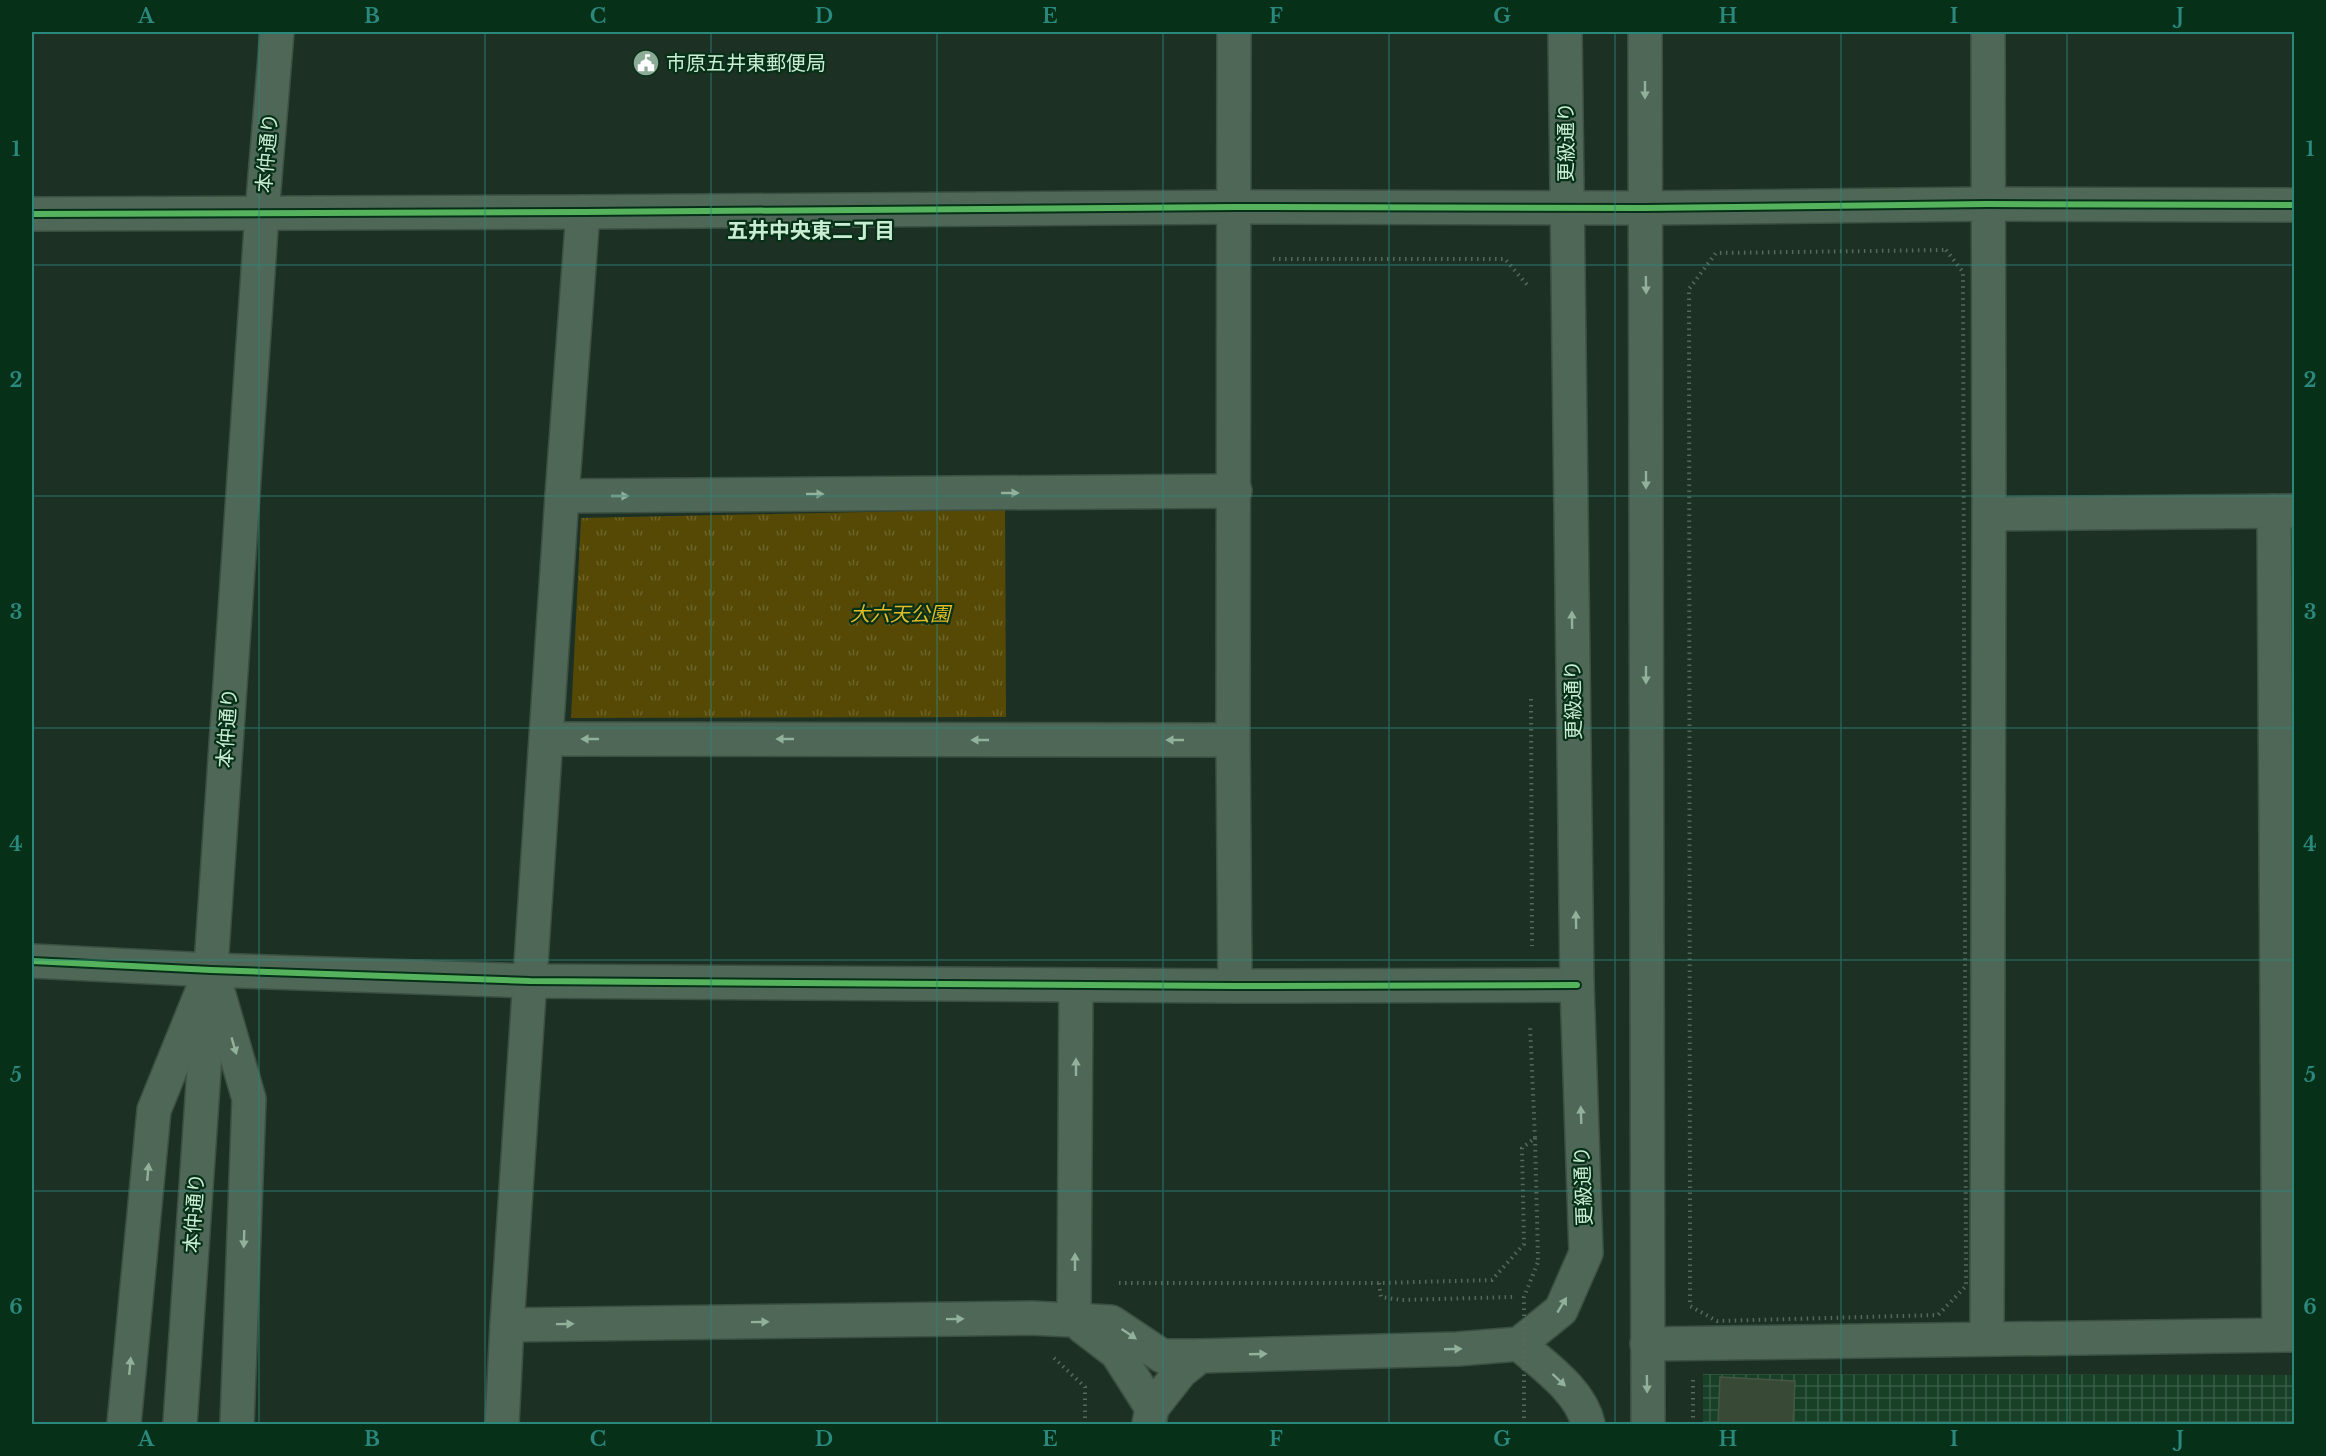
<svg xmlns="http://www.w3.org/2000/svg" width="2326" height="1456" font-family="'Libre Baskerville','Noto Sans JP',serif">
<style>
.industrial{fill:url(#industrial-grid)}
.park{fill:url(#park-tufts)}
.building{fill:#384a36;stroke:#455644;stroke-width:1.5}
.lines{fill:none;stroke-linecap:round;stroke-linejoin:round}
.minor-casing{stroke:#3c4f43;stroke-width:36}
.tertiary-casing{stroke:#3c4f43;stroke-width:36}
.path{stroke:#556a5d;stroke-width:4;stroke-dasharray:1.5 4.5;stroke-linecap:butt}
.minor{stroke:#4e6757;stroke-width:33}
.tertiary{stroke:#4e6757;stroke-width:33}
.path-bridge{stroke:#556a5d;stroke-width:4;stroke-dasharray:1.5 4.5;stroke-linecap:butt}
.cycleway-casing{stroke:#073018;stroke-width:10}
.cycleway{stroke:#56b35d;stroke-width:6}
.oneway{fill:#92b19b}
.grid{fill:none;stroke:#2b887d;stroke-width:1.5;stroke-opacity:0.55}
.labels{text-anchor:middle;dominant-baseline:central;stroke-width:4.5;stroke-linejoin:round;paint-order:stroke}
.poi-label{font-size:20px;fill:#c9edd3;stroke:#073018;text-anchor:start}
.street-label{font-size:20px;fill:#c9edd3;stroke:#073018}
.park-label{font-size:20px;font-style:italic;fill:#e0bb25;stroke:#073018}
.neighbourhood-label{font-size:21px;font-weight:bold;fill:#c9edd3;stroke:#073018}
.neatline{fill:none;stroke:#2b887d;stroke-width:2}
.grid-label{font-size:20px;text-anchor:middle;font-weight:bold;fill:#2b887d}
</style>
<defs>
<pattern id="industrial-grid" width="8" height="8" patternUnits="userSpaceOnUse" patternTransform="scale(1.5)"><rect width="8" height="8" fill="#174027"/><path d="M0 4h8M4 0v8" fill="none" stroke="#375c45"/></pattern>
<pattern id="park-tufts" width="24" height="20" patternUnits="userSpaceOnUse" patternTransform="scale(1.5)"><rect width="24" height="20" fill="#564905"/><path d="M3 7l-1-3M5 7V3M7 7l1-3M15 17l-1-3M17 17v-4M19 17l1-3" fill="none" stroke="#6d6429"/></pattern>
</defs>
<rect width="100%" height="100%" fill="#1c3124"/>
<path class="industrial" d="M1703 1374 2294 1375V1424H1703Z"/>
<path class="park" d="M1005 509 1006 717 571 718 581 518Z"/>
<path class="building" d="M1720 1377 1795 1381 1793 1424H1718Z"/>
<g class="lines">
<defs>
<g id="minor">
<path d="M1234 32 1233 740 1235 986"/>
<path d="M562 496 1235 491"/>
<path d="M2274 511 2279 1335"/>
<path d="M1989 514 2294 511"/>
<path d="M546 739 1233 740"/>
<path d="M32 961 211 970 530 981 1235 986 1577 985"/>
<path d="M212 971 249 1099 237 1424"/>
<path d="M1074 1320 1076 985"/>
<path d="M507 1325 1031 1318 1111 1322 1162 1356H1200"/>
<path d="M1083 1327 1117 1353 1152 1408"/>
<path d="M1987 1338 1989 514 1988 32"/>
<path d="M1519 1344C1544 1366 1581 1391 1588 1424"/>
<path d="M124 1424 154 1110 208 977"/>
<path d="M502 1424 507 1325 562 496 583 212"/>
</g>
<g id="tertiary">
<path d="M1645 32 1648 1424"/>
<path d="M32 214 583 212 1235 207 1644 208 1987 204 2294 205"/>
<path d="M1647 1344 2294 1335"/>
<path d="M180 1424 262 213 277 32"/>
<path d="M1149 1424 1152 1408 1181 1371 1200 1356 1457 1349 1519 1344 1561 1310 1586 1253 1577 985 1565 32"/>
</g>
</defs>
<use href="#minor" class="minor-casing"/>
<use href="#tertiary" class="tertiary-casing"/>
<g class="path">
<path d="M1946 250 1963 272 1966 1286 1938 1315 1717 1321 1690 1306 1689 289 1716 253Z"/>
<path d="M1273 259H1505L1529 287"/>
<path d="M1531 699 1532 946"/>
<path d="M1535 1138 1538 1261"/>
<path d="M1119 1283H1379L1492 1280 1524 1244 1522 1148 1535 1138 1530 1025"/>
<path d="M1379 1283 1381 1297 1401 1300 1514 1297"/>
<path d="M1054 1358 1085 1387V1424"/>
<path d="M1693 1380V1424"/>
</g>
<use href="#minor" class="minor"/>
<use href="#tertiary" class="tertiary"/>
<path class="path-bridge" d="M1524 1424V1297L1538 1262"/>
<defs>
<g id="cycleway">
<path d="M32 214 583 212 1235 207 1644 208 1987 204 2294 205"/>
<path d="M32 961 211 970 530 981 1235 986 1577 985"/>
</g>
</defs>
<use href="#cycleway" class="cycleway-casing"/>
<use href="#cycleway" class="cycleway"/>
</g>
<defs><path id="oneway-solid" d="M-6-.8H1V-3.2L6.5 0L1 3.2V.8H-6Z" transform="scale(1.5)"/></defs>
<g class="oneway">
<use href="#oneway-solid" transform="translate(1645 90) rotate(90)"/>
<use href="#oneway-solid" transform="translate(1646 285) rotate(89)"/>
<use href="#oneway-solid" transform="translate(1646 480) rotate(90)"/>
<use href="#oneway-solid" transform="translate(1010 493)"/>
<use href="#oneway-solid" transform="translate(815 494)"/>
<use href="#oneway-solid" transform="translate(620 496)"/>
<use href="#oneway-solid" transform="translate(1572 620) rotate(-91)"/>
<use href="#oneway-solid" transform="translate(1646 675) rotate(90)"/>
<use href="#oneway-solid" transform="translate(590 739) rotate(-180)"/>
<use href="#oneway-solid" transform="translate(785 739) rotate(-180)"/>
<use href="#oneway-solid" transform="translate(980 740) rotate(-180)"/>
<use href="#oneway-solid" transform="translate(1175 740) rotate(-180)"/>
<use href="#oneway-solid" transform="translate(1576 920) rotate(-91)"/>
<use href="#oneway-solid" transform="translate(234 1046) rotate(74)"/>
<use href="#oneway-solid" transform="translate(1076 1067) rotate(-90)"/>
<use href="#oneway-solid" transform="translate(1581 1115) rotate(-92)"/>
<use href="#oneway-solid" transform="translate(148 1172) rotate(-85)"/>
<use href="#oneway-solid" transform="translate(244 1239) rotate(92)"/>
<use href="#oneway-solid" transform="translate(1075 1262) rotate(-90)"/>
<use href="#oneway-solid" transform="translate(1562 1305) rotate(-59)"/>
<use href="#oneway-solid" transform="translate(955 1319) rotate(-1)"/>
<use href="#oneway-solid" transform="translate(760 1322) rotate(-1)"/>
<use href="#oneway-solid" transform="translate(565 1324) rotate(-1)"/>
<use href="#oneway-solid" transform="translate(1129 1334) rotate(34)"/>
<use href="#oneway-solid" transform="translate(1453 1349) rotate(-2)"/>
<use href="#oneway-solid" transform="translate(1258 1354) rotate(-2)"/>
<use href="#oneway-solid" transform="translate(130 1366) rotate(-85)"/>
<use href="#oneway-solid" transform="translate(1559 1380) rotate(43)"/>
<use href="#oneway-solid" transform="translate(1647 1384) rotate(89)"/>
</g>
<path class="grid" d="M259 32V1424M485 32V1424M711 32V1424M937 32V1424M1163 32V1424M1389 32V1424M1615 32V1424M1841 32V1424M2067 32V1424M32 265H2294M32 496H2294M32 728H2294M32 960H2294M32 1191H2294"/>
<defs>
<symbol id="civic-disc" viewBox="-11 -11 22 22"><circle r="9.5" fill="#8cab96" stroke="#073018"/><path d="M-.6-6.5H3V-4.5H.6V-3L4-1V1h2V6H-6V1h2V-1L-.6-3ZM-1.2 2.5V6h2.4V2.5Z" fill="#fff"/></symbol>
</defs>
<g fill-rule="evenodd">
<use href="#civic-disc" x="631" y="48" width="30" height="30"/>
</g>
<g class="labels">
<g class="poi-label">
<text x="666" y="63">市原五井東郵便局</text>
</g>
<g class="street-label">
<text transform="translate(1566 142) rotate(-90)">更級通り</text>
<text transform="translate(267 153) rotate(-85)">本仲通り</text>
<text transform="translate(1573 700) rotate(-91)">更級通り</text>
<text transform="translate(227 728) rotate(-86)">本仲通り</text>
<text transform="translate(1583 1186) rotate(-92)">更級通り</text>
<text transform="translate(194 1213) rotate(-86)">本仲通り</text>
</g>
<g class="park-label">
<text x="900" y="614">大六天公園</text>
</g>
<g class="neighbourhood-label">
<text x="811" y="231">五井中央東二丁目</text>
</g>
</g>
<rect width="2326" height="1456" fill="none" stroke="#073018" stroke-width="66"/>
<rect x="33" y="33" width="2260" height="1390" class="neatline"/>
<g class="grid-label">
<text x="146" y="23">A</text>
<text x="372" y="23">B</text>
<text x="598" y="23">C</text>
<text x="824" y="23">D</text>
<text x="1050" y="23">E</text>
<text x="1276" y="23">F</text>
<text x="1502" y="23">G</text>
<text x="1728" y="23">H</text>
<text x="1954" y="23">I</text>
<text x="2180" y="23">J</text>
<text x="16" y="156">1</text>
<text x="2310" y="156">1</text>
<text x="16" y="387">2</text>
<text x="2310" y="387">2</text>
<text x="16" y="619">3</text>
<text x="2310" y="619">3</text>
<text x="16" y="851">4</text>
<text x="2310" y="851">4</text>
<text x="16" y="1082">5</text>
<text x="2310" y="1082">5</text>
<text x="16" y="1314">6</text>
<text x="2310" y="1314">6</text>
<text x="146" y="1446">A</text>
<text x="372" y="1446">B</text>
<text x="598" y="1446">C</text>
<text x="824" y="1446">D</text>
<text x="1050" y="1446">E</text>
<text x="1276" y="1446">F</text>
<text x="1502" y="1446">G</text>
<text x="1728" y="1446">H</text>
<text x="1954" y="1446">I</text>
<text x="2180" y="1446">J</text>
</g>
</svg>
